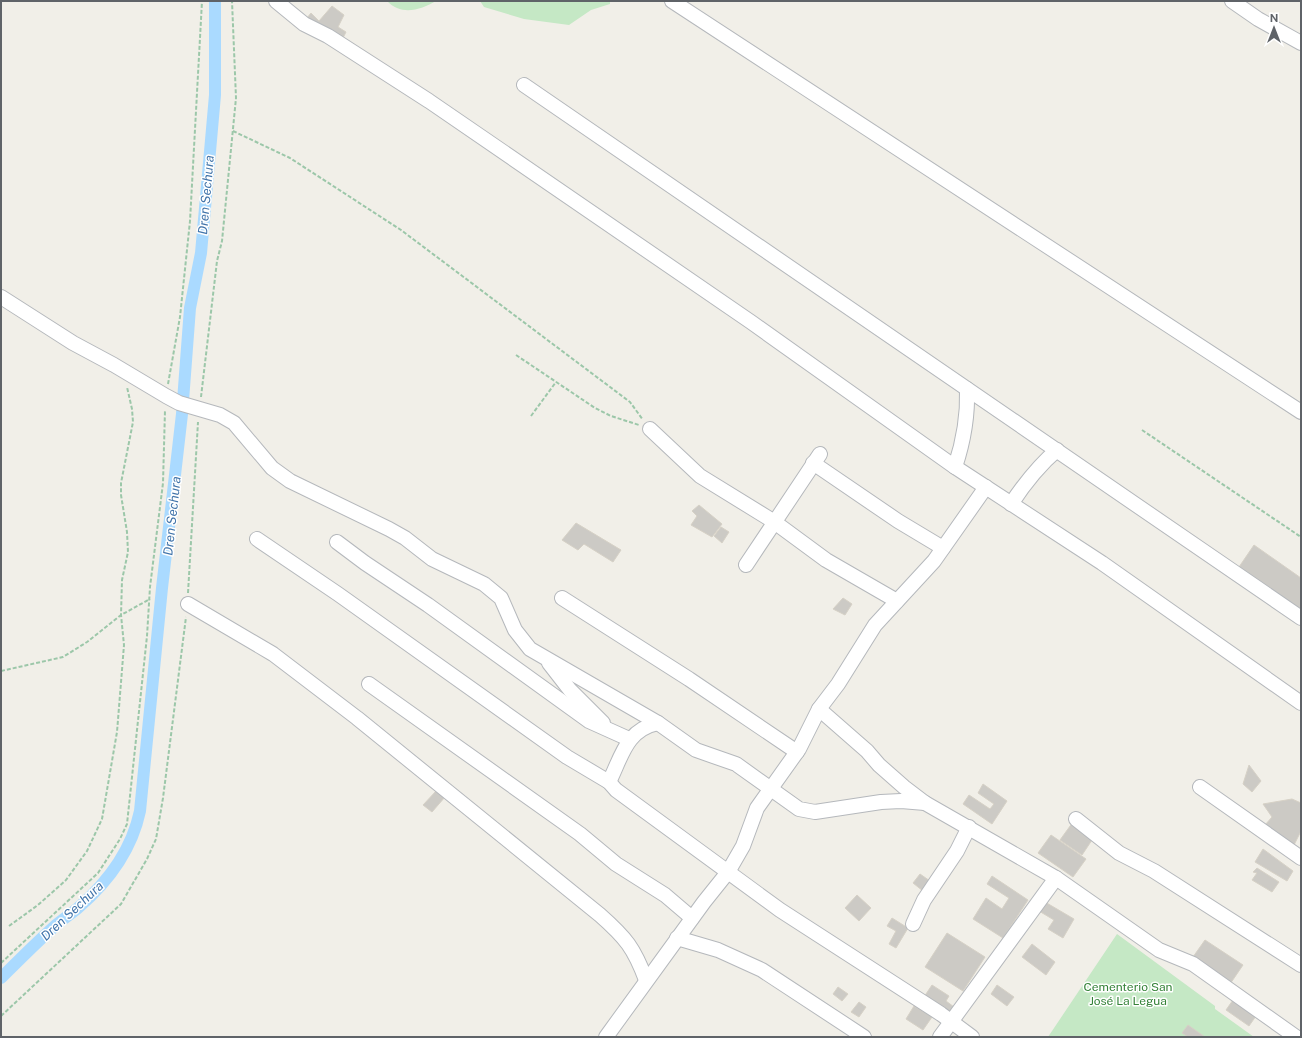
<svg xmlns="http://www.w3.org/2000/svg" width="1302" height="1038" font-family="'Public Sans',sans-serif">
<style>
.green{fill:#c5e8c5}
.lines{fill:none;stroke-linecap:round;stroke-linejoin:round}
.canal{stroke:#aadaff;stroke-width:12}
.building{fill:#cccac5;stroke:#d6d1c6}
.minor-casing{stroke:#b5b8bc;stroke-width:16}
.path{stroke:#9cc7a9;stroke-width:2;stroke-dasharray:4 2;stroke-linecap:butt}
.minor{stroke:#fff;stroke-width:14}
.labels{text-anchor:middle;dominant-baseline:central;stroke-width:3;stroke-linejoin:round;paint-order:stroke}
.park-label{font-size:12px;fill:#348238;stroke:#fff}
.water-label{font-size:13px;font-style:italic;fill:#4174aa;stroke:#fff}
</style>
<rect width="100%" height="100%" fill="#f1efe8"/>
<g class="green">
<path d="M387 1H436C421 10 401 16 387 1Z"/>
<path d="M480 1H610V4L591 10 569 25 524 19 484 7Z"/>
<path d="M1117 934 1215 1006V1009L1254 1037H1048Z"/>
</g>
<g class="lines">
<path class="canal" d="M1 978C19 960 37 942 56 925 63 919 71 914 78 908 108 882 132 849 140 811L162 588 182 414 190 308 201 253 215 95V1"/>
</g>
<g class="building">
<path d="M332 6 344 15 338 27 346 32 342 40 307 18 311 13 319 21Z"/>
<path d="M699 505 722 524 712 537 691 525 697 516 692 511Z"/>
<path d="M576 523 621 550 613 562 584 544 578 550 562 540Z"/>
<path d="M721 527 729 532 722 543 714 536Z"/>
<path d="M1254 545 1301 578V610L1239 567Z"/>
<path d="M843 598 852 604 845 615 833 609Z"/>
<path d="M1249 765 1261 781 1252 792 1243 784Z"/>
<path d="M983 784 1007 801 992 824 963 804 969 795 990 809 994 804 978 793Z"/>
<path d="M437 790 445 797 432 812 423 805Z"/>
<path d="M1292 799 1301 803V831L1293 847 1265 825 1272 817 1263 804Z"/>
<path d="M1073 822 1094 837 1082 855 1060 840Z"/>
<path d="M1051 835 1086 859 1073 877 1038 853Z"/>
<path d="M1263 849 1293 871 1287 881 1255 862Z"/>
<path d="M1257 868 1279 882 1272 892 1252 880 1257 873 1253 872Z"/>
<path d="M920 874 930 881 923 891 913 883Z"/>
<path d="M992 876 1028 900 1003 938 973 919 986 898 1002 909 1009 898 987 884Z"/>
<path d="M857 895 871 908 859 921 845 908Z"/>
<path d="M1045 902 1074 919 1063 938 1048 929 1054 920 1039 911Z"/>
<path d="M892 918 908 928 896 948 889 944 896 931 887 926Z"/>
<path d="M947 933 985 957 963 991 925 967Z"/>
<path d="M1205 940 1243 965 1228 987 1193 957Z"/>
<path d="M1032 944 1055 962 1046 975 1022 957Z"/>
<path d="M932 985 949 996 946 1001 954 1007 950 1014 924 997Z"/>
<path d="M997 985 1014 997 1007 1006 991 994Z"/>
<path d="M838 987 848 994 842 1001 833 994Z"/>
<path d="M1233 1000 1256 1016 1249 1026 1226 1010Z"/>
<path d="M859 1002 866 1007 859 1017 851 1012Z"/>
<path d="M914 1006 932 1017 923 1030 906 1019Z"/>
<path d="M1188 1025 1205 1037H1188L1182 1033Z"/>
</g>
<g class="lines">
<defs>
<g id="minor">
<path d="M276 1 304 24 328 36 429 101 751 322 955 467 1102 563 1301 703"/>
<path d="M672 1 1301 412"/>
<path d="M1232 1 1258 19 1301 43"/>
<path d="M524 85 1301 618"/>
<path d="M1 297 73 343 114 365 166 396 179 403 220 415 234 423 272 468 290 481 389 529 405 538 432 559 484 584 501 598 515 630 530 649 658 723 696 750 736 764 799 809 815 812 881 802 901 801 925 803"/>
<path d="M650 429 700 476 773 521 826 560 897 601"/>
<path d="M813 463 898 521 943 548"/>
<path d="M955 467C964 440 968 417 967 389"/>
<path d="M1011 504C1025 483 1038 466 1057 450"/>
<path d="M257 539 338 594 567 757 609 782 616 790 780 910 941 1014 972 1037"/>
<path d="M337 542 365 563 428 605 589 721 629 739"/>
<path d="M746 565 820 454"/>
<path d="M562 598 689 679 797 752"/>
<path d="M188 604 273 654 357 718 600 915C626 938 634 948 646 980"/>
<path d="M549 663 570 690 603 723"/>
<path d="M369 684 580 834 616 864 665 895 692 918"/>
<path d="M819 709 867 751 879 765 904 787 925 803 1056 878 1159 950 1193 964 1296 1037"/>
<path d="M609 782C622 756 626 730 658 723"/>
<path d="M1200 787 1301 858"/>
<path d="M1076 819 1119 853 1154 871 1301 965"/>
<path d="M913 924 924 900 957 851 969 827"/>
<path d="M677 938 718 950 762 970 864 1037"/>
<path d="M606 1037 704 902 728 872 743 846 757 808 799 749 819 709 838 684 875 625 934 561 986 487"/>
<path d="M940 1037 1056 878"/>
</g>
</defs>
<use href="#minor" class="minor-casing"/>
<g class="path">
<path d="M233 131 290 158 401 230 630 402 643 420"/>
<path d="M516 355 595 408 611 416 639 425"/>
<path d="M168 384 180 317 190 221 202 1"/>
<path d="M201 397 217 261 222 241 236 98 232 1"/>
<path d="M531 416 556 382"/>
<path d="M1142 430 1301 537"/>
<path d="M188 593 198 422"/>
<path d="M1 671 63 657 87 642 121 615 150 599"/>
<path d="M9 926 38 905 66 880 87 851 102 819 117 732 124 645 121 615 122 580 128 552 127 532 121 495V483L133 422 132 409 127 387"/>
<path d="M1 963 98 873 120 839 127 824 147 636 150 587 163 483 165 410"/>
<path d="M1 1016 121 904 147 859 156 839 163 798 186 617"/>
</g>
<use href="#minor" class="minor"/>
</g>
<g class="labels">
<g class="park-label">
<text x="1128" y="987">Cementerio San<tspan x="1128" dy="14">José La Legua</tspan></text>
</g>
<g class="water-label">
<text transform="translate(206 195) rotate(-85)">Dren Sechura</text>
<text transform="translate(172 516) rotate(-84)">Dren Sechura</text>
<text transform="translate(72 911) rotate(-43)">Dren Sechura</text>
</g>
</g>
<rect width="1302" height="1038" fill="none" stroke="#5f6368" stroke-width="4"/>
<g transform="translate(1274 28)" stroke="#ffffff" stroke-width="3" paint-order="stroke">
<path d="M0-3L7 15L0 10L-7 15Z" fill="#5f6368"/>
<text y="-6" font-size="11" font-weight="bold" text-anchor="middle" fill="#5f6368">N</text>
</g>
</svg>
